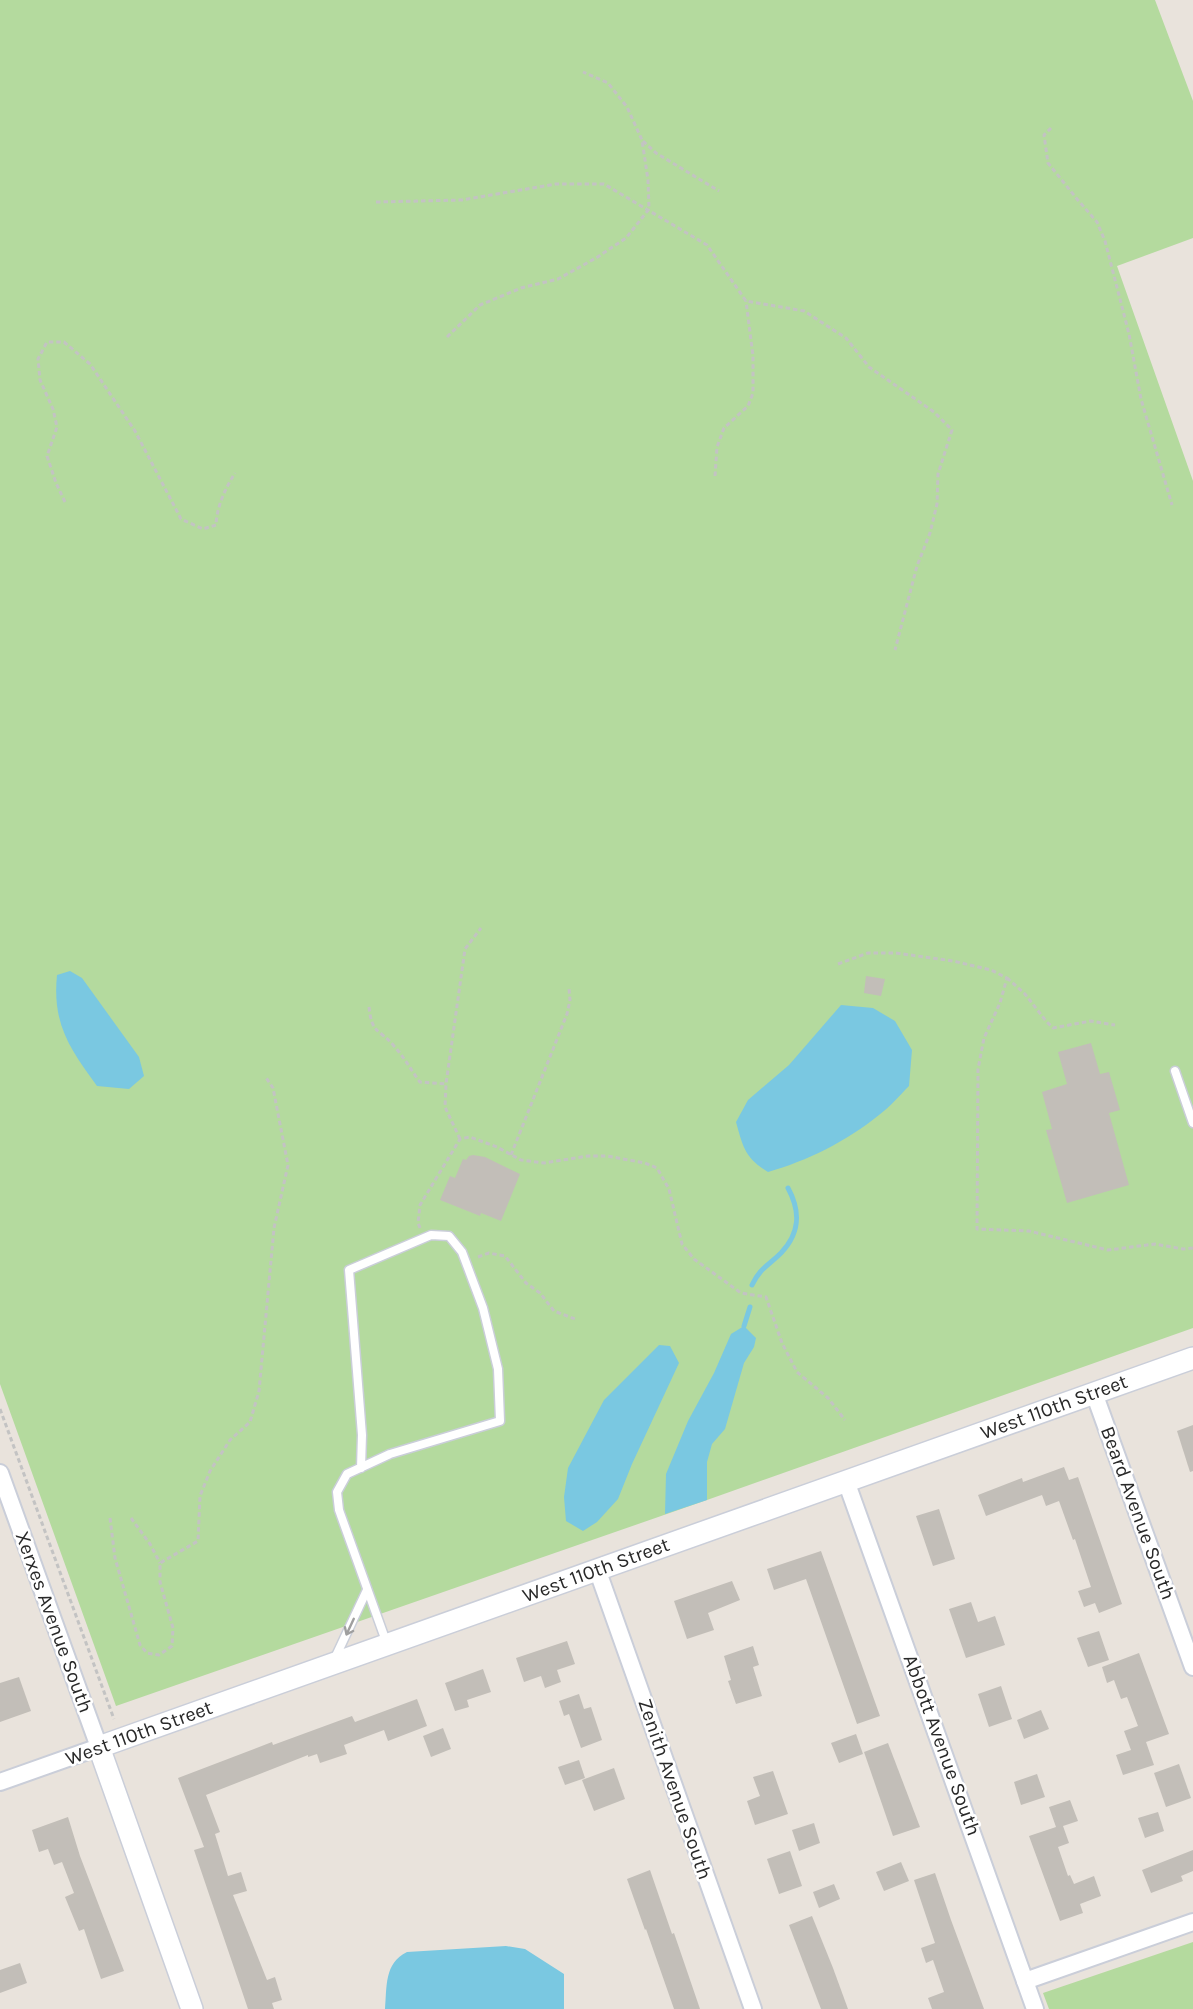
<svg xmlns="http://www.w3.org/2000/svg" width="1193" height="2009" font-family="Karla,sans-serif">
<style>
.green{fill:#b4da9e}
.water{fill:#7ac8e1}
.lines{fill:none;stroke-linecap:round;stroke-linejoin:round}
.stream{stroke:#7ac8e1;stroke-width:5}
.building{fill:#c2beb8}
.service-casing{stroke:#caced9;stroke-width:11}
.minor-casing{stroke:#caced9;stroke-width:20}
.tertiary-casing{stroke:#caced9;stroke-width:24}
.path{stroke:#c3c3c3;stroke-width:3;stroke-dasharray:4.5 3;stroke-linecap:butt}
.service{stroke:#fff;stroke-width:8}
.minor{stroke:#fff;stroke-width:16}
.tertiary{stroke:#fff;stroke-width:21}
.oneway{stroke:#9f9f9f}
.labels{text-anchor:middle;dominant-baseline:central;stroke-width:5;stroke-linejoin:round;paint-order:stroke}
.street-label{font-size:20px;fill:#292929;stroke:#fff}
</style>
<rect width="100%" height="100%" fill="#e9e3dc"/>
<g class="green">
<path d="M0 0H1155L1193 101V238L1117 266 1193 481V1328L707 1500 116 1706 0 1384Z"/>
<path d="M1193 1942V2009H1049L1043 1993Z"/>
</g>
<g class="water">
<path d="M70 971 82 978 139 1057 144 1076 129 1089 97 1086C70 1049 52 1024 57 975Z"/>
<path d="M841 1005 873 1008 895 1021 912 1050 909 1086C899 1096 890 1107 879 1115 847 1141 807 1161 768 1172 745 1158 743 1147 736 1122L748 1100 789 1065Z"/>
<path d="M744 1326 756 1338 754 1347 744 1363 725 1429 712 1444 707 1462V1500L665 1514 666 1474 688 1421 714 1373 731 1334Z"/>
<path d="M659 1345 670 1346 679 1363 632 1464 618 1499 597 1522 583 1531 566 1521 564 1497 568 1468 604 1400Z"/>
<path d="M506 1946 525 1949 564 1974V2009H385C387 1987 384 1963 407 1952Z"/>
</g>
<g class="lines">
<g class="stream">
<path d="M752 1285C760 1268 768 1266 781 1253 800 1233 801 1212 788 1188"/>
<path d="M744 1326 750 1307"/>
</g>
</g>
<g class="building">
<path d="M866 976 885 979 881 996 864 993Z"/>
<path d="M1091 1043 1100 1074 1109 1072 1120 1110 1109 1113 1129 1185 1067 1203 1046 1130 1052 1129 1042 1092 1067 1084 1058 1052Z"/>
<path d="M473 1155 485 1157 520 1174 501 1221 481 1213 480 1216 440 1200 450 1176 455 1178 463 1159 466 1160 469 1156Z"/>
<path d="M1193 1425V1471L1190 1472 1177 1431Z"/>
<path d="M1064 1467 1069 1480 1078 1477 1122 1604 1099 1613 1095 1603 1084 1607 1078 1591 1091 1587 1075 1539 1073 1540 1059 1501 1046 1506 1042 1495 986 1516 978 1495 1022 1478 1023 1482Z"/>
<path d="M939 1509 955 1559 933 1566 916 1516Z"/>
<path d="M821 1551 880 1716 857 1724 806 1579 774 1590 767 1569Z"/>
<path d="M732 1581 740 1600 708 1613 714 1630 687 1639 674 1601Z"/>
<path d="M971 1602 978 1622 995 1616 1005 1645 966 1658 949 1609Z"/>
<path d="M1099 1631 1109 1660 1088 1667 1077 1638Z"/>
<path d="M567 1641 575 1664 557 1670 561 1682 545 1688 541 1676 524 1682 516 1658Z"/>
<path d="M753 1646 759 1665 753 1667 762 1696 736 1704 728 1681 731 1680 724 1656Z"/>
<path d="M1139 1653 1169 1734 1146 1742 1154 1765 1123 1775 1116 1755 1131 1750 1124 1731 1138 1726 1127 1697 1121 1699 1114 1680 1107 1683 1102 1667Z"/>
<path d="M483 1669 491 1692 467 1700 469 1707 455 1711 445 1683Z"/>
<path d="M19 1677 31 1711 0 1722V1683Z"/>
<path d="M1001 1686 1012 1719 989 1727 978 1694Z"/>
<path d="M579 1694 584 1709 591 1707 602 1740 581 1748 569 1714 564 1716 559 1701Z"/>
<path d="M417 1699 427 1726 388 1741 384 1730 344 1745 347 1754 320 1763 317 1754 308 1757V1755L206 1795 220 1832 215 1834 228 1876 241 1872 247 1891 233 1895 267 1980 275 1977 282 2000 272 2003 274 2009H248L194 1850 204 1847 178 1778 272 1742 273 1745 352 1716 355 1722Z"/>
<path d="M1041 1710 1049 1729 1024 1739 1017 1720Z"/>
<path d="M443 1728 451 1749 431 1757 423 1736Z"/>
<path d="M856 1734 863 1754 839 1763 831 1743Z"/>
<path d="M888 1743 920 1827 893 1836 864 1752Z"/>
<path d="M579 1760 585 1778 565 1785 558 1767Z"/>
<path d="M1179 1764 1191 1798 1166 1807 1154 1773Z"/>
<path d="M614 1768 625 1799 594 1811 582 1780Z"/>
<path d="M773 1771 788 1814 755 1825 747 1801 760 1796 753 1777Z"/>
<path d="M1037 1774 1045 1797 1021 1805 1014 1782Z"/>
<path d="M1070 1800 1078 1821 1063 1826 1069 1843 1058 1847 1068 1876 1070 1875 1074 1884 1094 1876 1101 1896 1080 1904 1083 1913 1060 1921 1029 1836 1056 1827 1049 1807Z"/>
<path d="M1158 1812 1164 1831 1145 1838 1138 1818Z"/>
<path d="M68 1817 80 1856 124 1971 101 1979 84 1929 79 1931 65 1897 74 1893 62 1862 54 1865 48 1849 39 1852 32 1830Z"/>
<path d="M814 1823 820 1843 799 1851 792 1830Z"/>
<path d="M1193 1850V1871L1181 1876 1183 1881 1151 1893 1142 1870Z"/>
<path d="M790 1851 802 1886 779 1894 767 1859Z"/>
<path d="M901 1862 909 1881 884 1891 876 1872Z"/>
<path d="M650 1870 672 1934 674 1933 700 2009H674L646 1929 645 1930 627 1879Z"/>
<path d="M935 1873 951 1920 984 2009H932L928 1998 944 1992 933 1960 926 1963 921 1948 935 1943 914 1880Z"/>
<path d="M834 1884 840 1899 819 1908 813 1892Z"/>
<path d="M812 1916 833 1968 848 2009H821L789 1925Z"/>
<path d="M20 1963 27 1983 0 1993V1970Z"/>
</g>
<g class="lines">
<defs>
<g id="service">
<path d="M1175 1071 1193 1123"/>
<path d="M361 1468 362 1435 349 1270 431 1235 449 1236 462 1252 483 1308 498 1369 500 1421 390 1454 347 1474 337 1492 339 1510 387 1644"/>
<path d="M334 1660 367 1590"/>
</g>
<g id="minor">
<path d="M1094 1393 1193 1667"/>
<path d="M0 1473 99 1747 0 1782"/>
<path d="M846 1481 1035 2009"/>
<path d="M597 1569 753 2009"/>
<path d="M1025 1981 1193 1922"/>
</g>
<path id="tertiary" d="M192 2009 99 1747 1193 1358"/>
</defs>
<use href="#service" class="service-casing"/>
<use href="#minor" class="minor-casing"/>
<use href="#tertiary" class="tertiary-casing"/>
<g class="path">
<path d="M1051 128 1044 135 1048 163 1077 199 1097 222 1105 241 1129 334 1141 399 1172 505"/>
<path d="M643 141 656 153 719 191"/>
<path d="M376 202 462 200 556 184H604L707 245 746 301 804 311 846 338 869 367 934 412 952 430 938 474 937 504 930 533 917 566 895 650"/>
<path d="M447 337 480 305 521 288 558 279 596 258 626 238 649 209 648 180 642 140 627 107 608 83 583 72"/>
<path d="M715 476 717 447 724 428 748 406 753 393V356L746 301"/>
<path d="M65 502 56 483 47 456 57 427 53 409 40 380 38 359 47 342H64L90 364 135 431 181 519 203 529 216 525C217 506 225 489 235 473"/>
<path d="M838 964 868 953H896L953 961 991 970 1007 978 1000 1003 984 1038 978 1069 977 1229 1029 1231 1108 1250 1155 1244 1183 1249 1193 1248"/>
<path d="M1007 978 1025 994 1046 1021 1053 1028 1091 1021 1115 1025"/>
<path d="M369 1007C372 1035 379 1028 394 1046 404 1057 411 1070 420 1082L446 1084"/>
<path d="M460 1139 445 1107 446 1084 465 949 481 928"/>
<path d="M511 1155 567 1014 570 1000 569 989"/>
<path d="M420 1228 418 1223 420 1205 460 1139 470 1137 497 1147 521 1160 544 1163 588 1156H607L645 1163 657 1168 669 1189 682 1244 694 1259 741 1293 766 1297 782 1343 797 1372 828 1398 845 1420"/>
<path d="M478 1257 489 1253 505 1256 526 1283 540 1293 554 1311 575 1319"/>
<path d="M0 1409 114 1719"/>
<path d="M110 1518 115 1558 140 1645 147 1653 159 1655 172 1646 173 1628 160 1582V1563L198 1541 200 1496 210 1471 230 1440 250 1422 259 1391 274 1228 288 1165 273 1088 265 1076"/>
<path d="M131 1518 150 1544 160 1563"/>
</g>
<use href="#service" class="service"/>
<use href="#minor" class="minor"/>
<use href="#tertiary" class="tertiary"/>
</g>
<defs><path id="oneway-shaft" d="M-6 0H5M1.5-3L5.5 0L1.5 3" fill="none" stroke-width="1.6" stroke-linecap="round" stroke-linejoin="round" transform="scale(1.5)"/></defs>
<use class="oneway" href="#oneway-shaft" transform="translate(350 1627) rotate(115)"/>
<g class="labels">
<g class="street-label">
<text transform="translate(1054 1407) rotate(-20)">West 110th Street</text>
<text transform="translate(1138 1513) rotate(70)">Beard Avenue South</text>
<text transform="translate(596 1570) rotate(-20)">West 110th Street</text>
<text transform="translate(54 1622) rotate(70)">Xerxes Avenue South</text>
<text transform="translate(139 1733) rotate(-20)">West 110th Street</text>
<text transform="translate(942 1745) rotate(70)">Abbott Avenue South</text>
<text transform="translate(675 1789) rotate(71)">Zenith Avenue South</text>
</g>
</g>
</svg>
